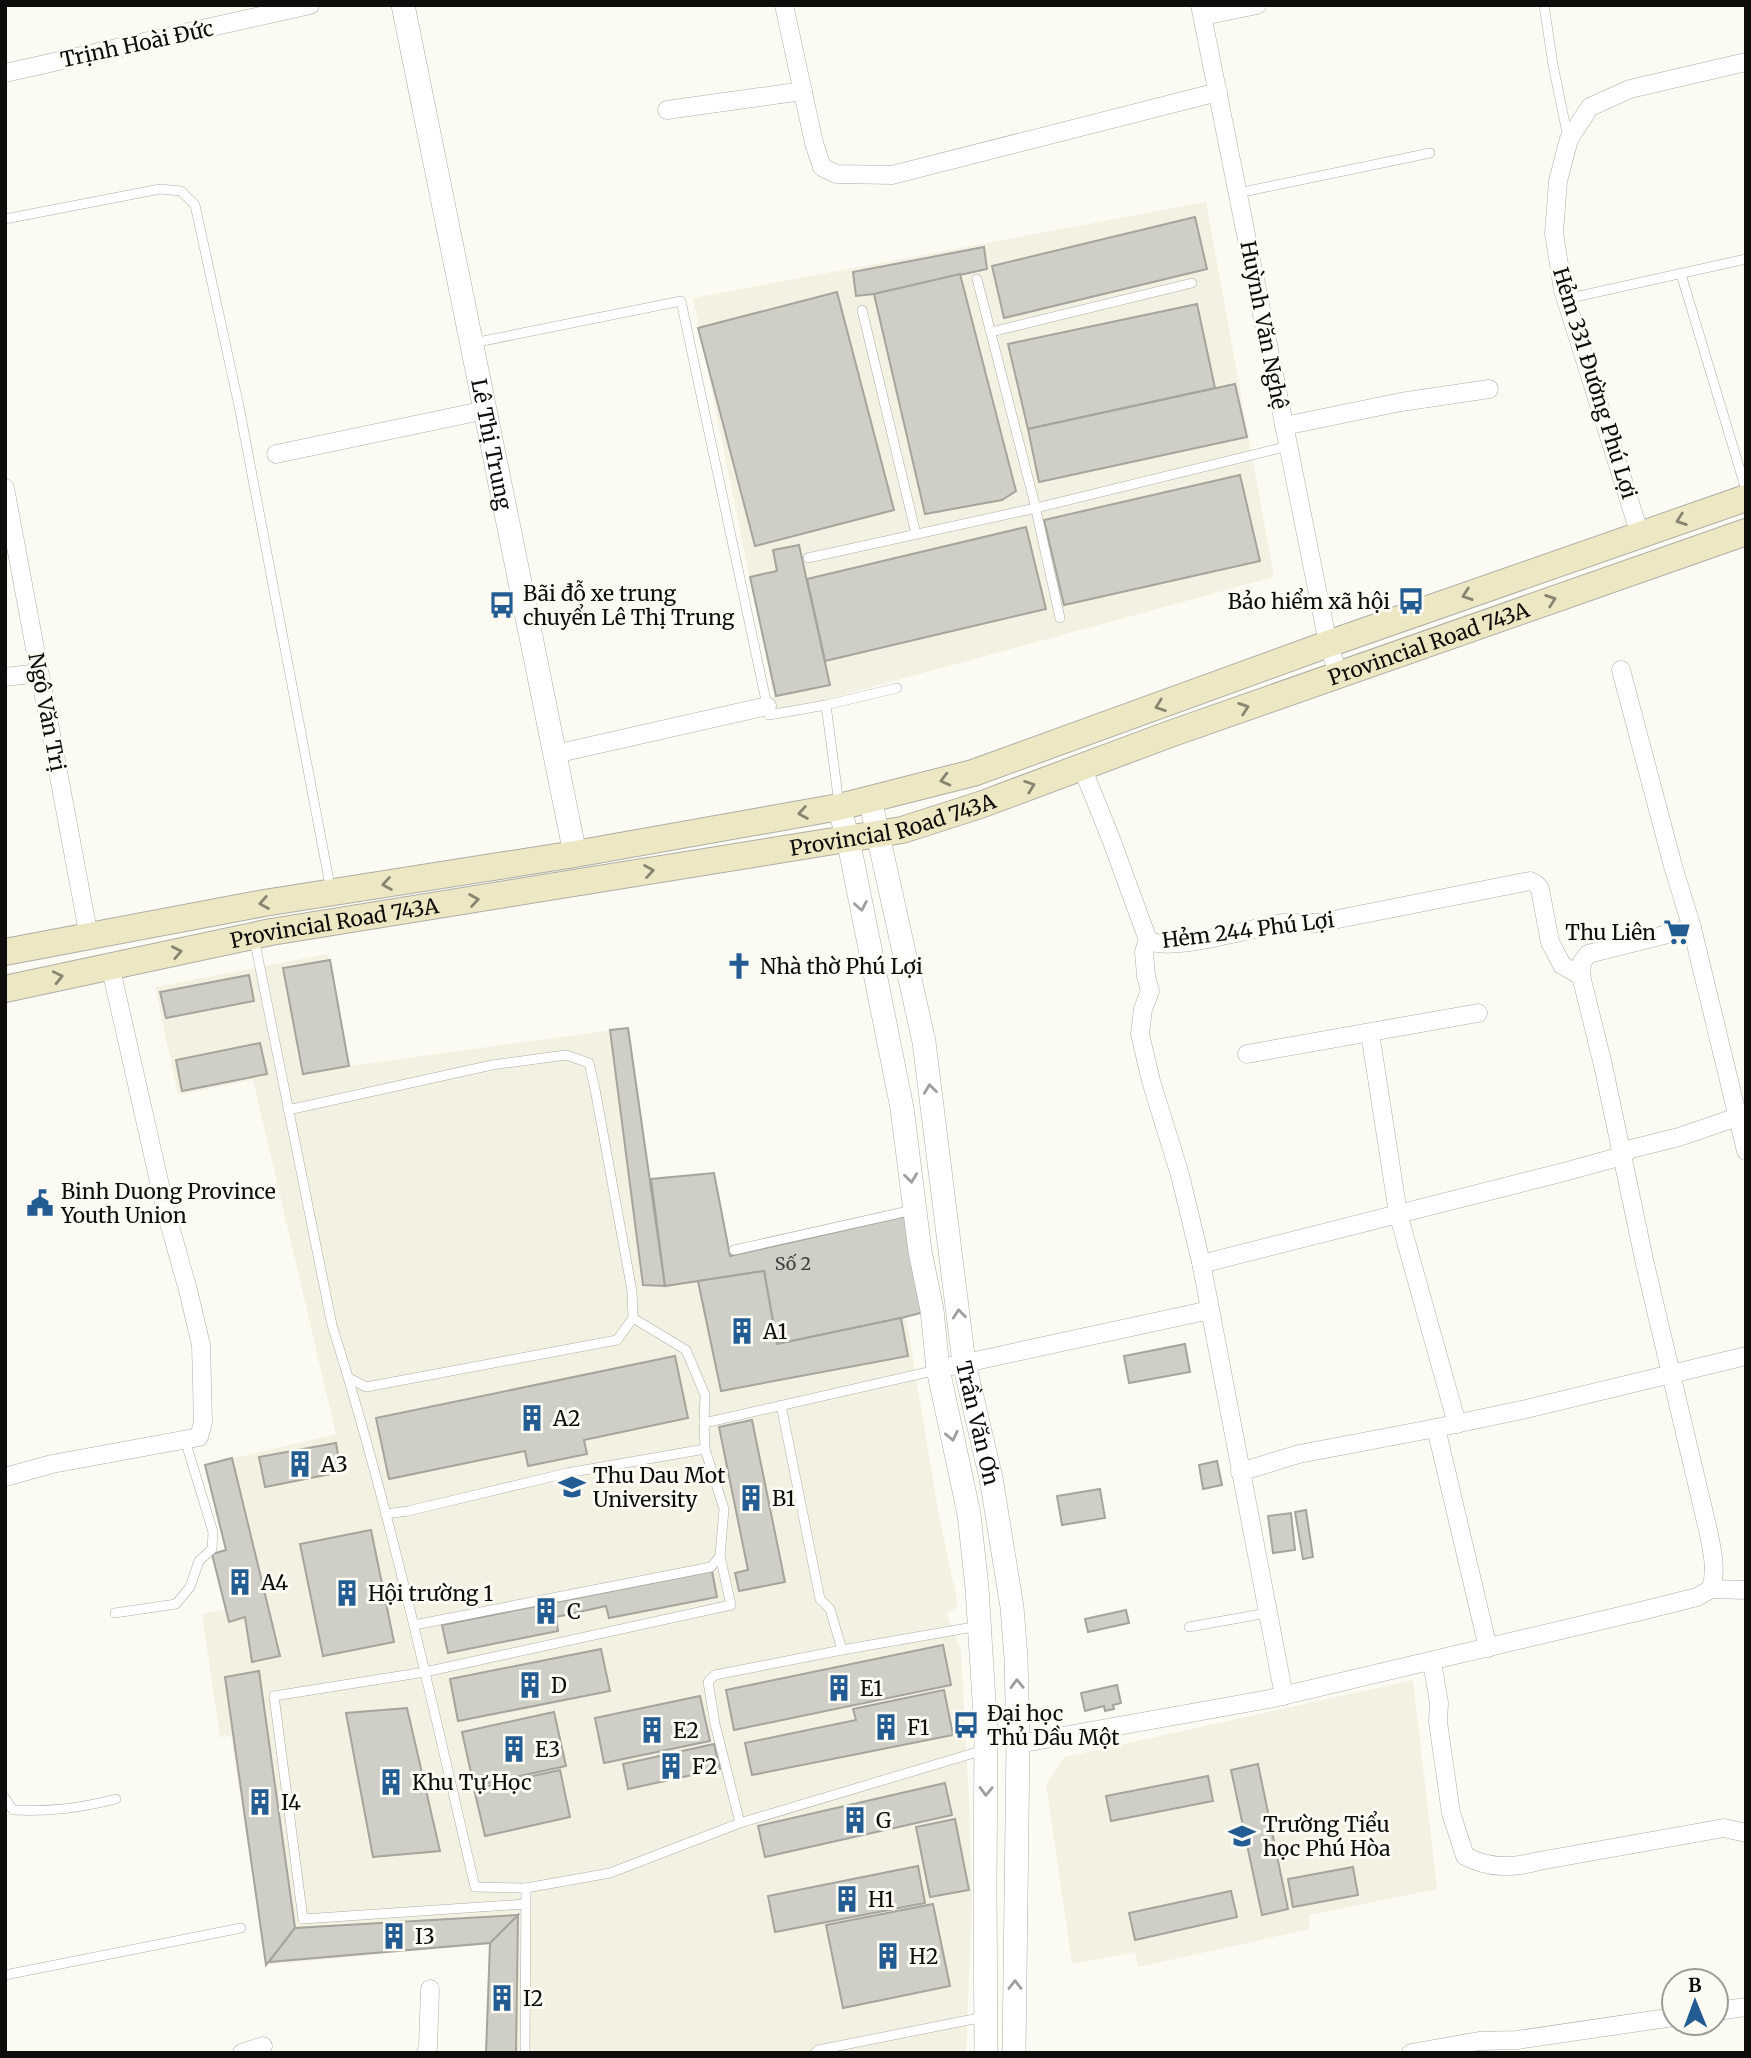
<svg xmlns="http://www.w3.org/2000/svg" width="1751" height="2058" font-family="Merriweather,serif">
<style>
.built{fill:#f3f1e2}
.building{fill:#cfcec7;stroke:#a5a49d;stroke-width:2}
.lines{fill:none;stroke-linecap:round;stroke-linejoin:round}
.service-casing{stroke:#aeada6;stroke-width:10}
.minor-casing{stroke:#aeada6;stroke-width:19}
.tertiary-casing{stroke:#aeada6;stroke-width:24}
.secondary-casing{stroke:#aeada6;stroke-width:28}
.service{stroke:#fff;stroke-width:9}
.minor{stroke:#fff;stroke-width:18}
.tertiary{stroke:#fff;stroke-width:23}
.secondary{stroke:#ede7c3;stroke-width:26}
.oneway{stroke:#898570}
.oneway2{stroke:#9f9e9d}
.labels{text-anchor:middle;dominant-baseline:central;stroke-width:6;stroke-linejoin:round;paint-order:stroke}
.number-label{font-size:18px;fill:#3e3d3a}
.street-label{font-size:21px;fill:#0e0d0b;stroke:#fcfbf3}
.poi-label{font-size:21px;fill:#0e0d0b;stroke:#fcfbf3;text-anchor:start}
</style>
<rect width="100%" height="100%" fill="#fcfbf3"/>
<g class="built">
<path d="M1206 202 1274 577 777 713 693 298Z"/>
<path d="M328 954 349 1066 628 1028 665 1286 698 1281 778 1344 906 1317 938 1510 958 1606 947 1614 961 1651 969 1800 972 1902 966 2053H486L489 1944 266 1965 231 1736 220 1737 202 1614 226 1609 212 1554 226 1550 205 1465 336 1434 253 1080 178 1095 155 987Z"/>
<path d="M1413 1680 1437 1889 1309 1915 1310 1929 1138 1967 1135 1952 1072 1964 1046 1784 1065 1757Z"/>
</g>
<g class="building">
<path d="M1195 217 1207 269 1004 318 992 266Z"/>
<path d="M984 247 987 269 874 294 856 296 853 272Z"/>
<path d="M960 274 1016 491 1002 500 925 514 874 294Z"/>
<path d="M837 292 894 510 755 546 698 328Z"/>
<path d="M1197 304 1215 388 1028 429 1008 344Z"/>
<path d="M1235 384 1247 437 1039 482 1028 429Z"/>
<path d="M1240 475 1260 561 1064 605 1044 520Z"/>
<path d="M1026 527 1046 609 825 661 807 579Z"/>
<path d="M799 545 830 685 776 696 750 577 777 571 773 550Z"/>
<path d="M330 960 349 1066 303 1074 283 968Z"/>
<path d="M249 975 254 1001 166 1018 160 992Z"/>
<path d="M628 1028 665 1286 643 1285 610 1030Z"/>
<path d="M260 1043 267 1074 182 1091 176 1060Z"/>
<path d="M714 1173 730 1256 915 1214 932 1310 901 1318 777 1344 764 1271 665 1286 651 1179Z"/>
<path d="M764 1271 777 1344 901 1318 908 1356 721 1391 698 1281Z"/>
<path d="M1185 1344 1190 1372 1129 1383 1124 1356Z"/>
<path d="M675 1356 688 1418 584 1440 587 1454 528 1466 525 1451 389 1479 376 1418Z"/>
<path d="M752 1420 785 1582 739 1591 735 1573 748 1570 719 1427Z"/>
<path d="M336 1443 341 1472 265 1487 259 1457Z"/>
<path d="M232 1458 280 1656 252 1662 245 1617 229 1622 212 1554 226 1550 205 1465Z"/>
<path d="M1217 1461 1222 1485 1203 1489 1199 1465Z"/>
<path d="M1100 1489 1105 1518 1062 1525 1057 1496Z"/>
<path d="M1306 1510 1313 1557 1303 1559 1295 1512Z"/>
<path d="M1291 1513 1295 1550 1273 1553 1268 1516Z"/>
<path d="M371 1530 394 1642 323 1656 300 1544Z"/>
<path d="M712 1571 717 1597 609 1618 606 1606 556 1617 558 1631 448 1653 442 1625Z"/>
<path d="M1126 1610 1129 1623 1088 1632 1085 1619Z"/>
<path d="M943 1645 951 1685 734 1730 726 1690Z"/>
<path d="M601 1649 610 1691 458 1721 450 1679Z"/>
<path d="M259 1671 295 1928 266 1965 225 1677Z"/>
<path d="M1117 1685 1121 1703 1113 1705 1114 1709 1105 1711 1104 1706 1085 1711 1081 1693Z"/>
<path d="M944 1690 953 1735 752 1775 745 1743 856 1720 853 1709Z"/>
<path d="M700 1696 710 1741 604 1763 595 1718Z"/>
<path d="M407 1708 440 1851 373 1857 346 1713Z"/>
<path d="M554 1712 566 1766 474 1786 462 1732Z"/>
<path d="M714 1744 720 1769 628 1789 623 1764Z"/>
<path d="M1258 1764 1288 1909 1262 1915 1231 1770Z"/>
<path d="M560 1770 570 1817 485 1836 474 1789Z"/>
<path d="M1208 1776 1213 1801 1111 1821 1106 1796Z"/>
<path d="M945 1783 952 1815 765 1857 758 1826Z"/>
<path d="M955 1819 969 1890 930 1897 916 1827Z"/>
<path d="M918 1866 925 1903 775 1932 768 1896Z"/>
<path d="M1353 1867 1358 1895 1293 1907 1288 1879Z"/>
<path d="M1231 1891 1237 1917 1135 1940 1129 1913Z"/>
<path d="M933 1904 950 1986 843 2008 826 1925Z"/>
<path d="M518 1915 516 2053H486L490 1943Z"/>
<path d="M518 1915 490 1943 269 1962 295 1928Z"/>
</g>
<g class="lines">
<defs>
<g id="service">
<path d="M1544 5 1553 65 1568 138"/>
<path d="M1238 193 1430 153"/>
<path d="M5 219 160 189 181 191 195 205 239 406 331 891"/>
<path d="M1681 274 1746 490"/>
<path d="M977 279 1034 501 1060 618"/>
<path d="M1566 299 1746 259"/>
<path d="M862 310 916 534"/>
<path d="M991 332 1192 283"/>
<path d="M473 343 681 301 769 715 826 705 897 688"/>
<path d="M808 558 1036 508 1289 446"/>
<path d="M826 705 839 804"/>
<path d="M254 938 332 1325C390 1509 431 1699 475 1887L526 1888 610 1873 740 1823 984 1750"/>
<path d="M288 1110 492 1065 566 1055 589 1063 595 1089 632 1291 633 1318 617 1340 366 1387 349 1378"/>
<path d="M734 1250 913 1210"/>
<path d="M781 1405 820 1599 830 1609 842 1650"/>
<path d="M704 1423 937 1370"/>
<path d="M385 1514 408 1511 567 1473 705 1449"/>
<path d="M115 1613 176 1604 190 1587 199 1561 212 1549 213 1532 185 1440"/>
<path d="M414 1625 711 1567 720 1556 724 1509 705 1449 704 1423 705 1395 686 1350 633 1318"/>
<path d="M1189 1627 1267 1613"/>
<path d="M5 1798 13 1810C50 1812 80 1808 116 1799"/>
<path d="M740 1823 715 1724 708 1682 715 1675 842 1650 979 1626"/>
<path d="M526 1904 303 1919 274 1696 425 1672 731 1605 720 1556"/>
<path d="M5 1975 241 1928"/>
<path d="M525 2053 526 1888"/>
<path d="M815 2053 818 2050 984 2017"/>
</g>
<g id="minor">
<path d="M784 5 814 143 822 167 836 174 892 175 1218 92"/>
<path d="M1200 5 1328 644 1339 675"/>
<path d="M1203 16 1257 5"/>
<path d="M5 73 310 5"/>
<path d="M667 110 803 91"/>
<path d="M1284 426 1401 402 1489 389"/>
<path d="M276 454 486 410"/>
<path d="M5 488 89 937"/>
<path d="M1640 535 1563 290 1554 233 1558 181 1569 139 1590 107 1630 89 1746 62"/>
<path d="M1621 670 1673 866 1692 928 1746 1151"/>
<path d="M5 677 39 673"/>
<path d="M555 754 767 706"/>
<path d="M1082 767 1111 839 1148 940C1170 954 1256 926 1285 923 1296 922 1307 923 1318 923L1530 881 1536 884 1540 889 1550 942 1562 965 1581 976"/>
<path d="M1148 940 1144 952 1146 976 1150 991 1143 1009 1140 1034 1151 1081 1180 1175 1201 1262 1284 1696"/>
<path d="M1370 1033 1398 1213 1457 1424"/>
<path d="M1247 1054 1478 1013"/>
<path d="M1201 1262 1205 1263 1564 1172 1622 1156 1631 1149 1679 1137 1746 1114"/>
<path d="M938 1369 1210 1310"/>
<path d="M1436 1428 1488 1648"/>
<path d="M1240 1472 1299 1454 1436 1428 1526 1409 1746 1356"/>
<path d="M5 1477 52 1464 199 1437 203 1422 201 1345 188 1290 166 1212 110 965"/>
<path d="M1711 1589 1746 1590"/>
<path d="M1432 1662 1439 1703 1438 1722 1451 1813 1465 1856C1490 1869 1513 1868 1539 1861L1724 1828 1746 1833"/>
<path d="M1018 1744 1269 1699 1637 1612 1697 1597 1711 1589C1717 1569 1712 1550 1708 1530L1645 1264 1603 1065 1581 976 1582 962 1588 954 1692 928"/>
<path d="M1716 2011 1746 2007"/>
<path d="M242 2053 263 2046"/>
<path d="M426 2053 428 2046 430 1989"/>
<path d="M1411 2053 1479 2041 1517 2040 1674 2017"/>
</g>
<g id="tertiary">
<path id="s1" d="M403 5 575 854"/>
<path id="s2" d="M870 799 924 1042 964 1363 991 1478 1012 1607 1016 1658 1018 1744 1014 2053"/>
<path d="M839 807 848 839 902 1108 920 1251 932 1310 938 1369 969 1514 977 1588 986 1733 985 1889 986 2053"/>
</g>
<g id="secondary">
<path d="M5 952 264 903 575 854 839 807 973 773 1328 644 1746 498"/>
<path id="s3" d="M5 989 271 932 902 830 980 805 1170 734 1746 532"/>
</g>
</defs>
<use href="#service" class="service-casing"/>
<use href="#minor" class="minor-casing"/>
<use href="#tertiary" class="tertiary-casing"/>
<use href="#secondary" class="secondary-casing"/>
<use href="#service" class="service"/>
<use href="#minor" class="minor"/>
<use href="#tertiary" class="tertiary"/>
<use href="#secondary" class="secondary"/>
</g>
<defs><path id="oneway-chevron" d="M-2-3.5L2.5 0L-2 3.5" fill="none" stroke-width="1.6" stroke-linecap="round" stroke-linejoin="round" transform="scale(1.75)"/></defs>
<g class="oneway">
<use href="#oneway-chevron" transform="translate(1681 520) rotate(161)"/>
<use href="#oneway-chevron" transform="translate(1467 595) rotate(161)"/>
<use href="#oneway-chevron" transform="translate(1551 600) rotate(-19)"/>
<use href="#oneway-chevron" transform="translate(1160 706) rotate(160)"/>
<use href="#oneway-chevron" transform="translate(1244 708) rotate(-19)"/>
<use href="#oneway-chevron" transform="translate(945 780) rotate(166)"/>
<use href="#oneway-chevron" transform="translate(1030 786) rotate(-20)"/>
<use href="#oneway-chevron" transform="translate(803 813) rotate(170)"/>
<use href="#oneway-chevron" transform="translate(649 871) rotate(-9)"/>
<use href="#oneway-chevron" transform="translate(387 884) rotate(171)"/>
<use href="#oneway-chevron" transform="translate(474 900) rotate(-9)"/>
<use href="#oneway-chevron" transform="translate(264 903) rotate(170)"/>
<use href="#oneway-chevron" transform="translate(177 952) rotate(-11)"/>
<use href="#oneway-chevron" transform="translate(58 977) rotate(-13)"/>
</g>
<g class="oneway2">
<use href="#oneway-chevron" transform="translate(861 906) rotate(79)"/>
<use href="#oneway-chevron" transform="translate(930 1089) rotate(-97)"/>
<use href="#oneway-chevron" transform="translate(911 1178) rotate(83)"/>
<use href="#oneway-chevron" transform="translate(959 1314) rotate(-96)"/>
<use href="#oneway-chevron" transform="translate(952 1436) rotate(78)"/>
<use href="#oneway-chevron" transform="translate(1017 1684) rotate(-91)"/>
<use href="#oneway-chevron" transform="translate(986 1791) rotate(91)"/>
<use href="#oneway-chevron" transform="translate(1015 1985) rotate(-90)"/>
</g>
<defs>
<symbol id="bus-bare" viewBox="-9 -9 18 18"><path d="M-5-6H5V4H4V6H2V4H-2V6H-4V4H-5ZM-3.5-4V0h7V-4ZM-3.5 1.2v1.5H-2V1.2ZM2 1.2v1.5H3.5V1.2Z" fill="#225c93" stroke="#fcfbf3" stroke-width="2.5" paint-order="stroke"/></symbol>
<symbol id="supermarket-bare" viewBox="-9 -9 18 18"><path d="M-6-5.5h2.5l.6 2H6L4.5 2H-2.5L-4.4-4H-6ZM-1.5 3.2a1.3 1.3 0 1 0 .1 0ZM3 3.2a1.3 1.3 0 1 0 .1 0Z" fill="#225c93" stroke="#fcfbf3" stroke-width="2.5" paint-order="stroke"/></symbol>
<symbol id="church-bare" viewBox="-9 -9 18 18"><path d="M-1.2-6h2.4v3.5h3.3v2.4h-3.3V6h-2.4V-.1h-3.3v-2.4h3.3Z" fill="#225c93" stroke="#fcfbf3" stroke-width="2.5" paint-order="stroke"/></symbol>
<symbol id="civic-bare" viewBox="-9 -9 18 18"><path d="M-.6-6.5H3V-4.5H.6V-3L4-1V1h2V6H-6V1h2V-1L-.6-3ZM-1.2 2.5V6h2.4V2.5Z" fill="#225c93" stroke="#fcfbf3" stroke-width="2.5" paint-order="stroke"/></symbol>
<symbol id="building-bare" viewBox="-9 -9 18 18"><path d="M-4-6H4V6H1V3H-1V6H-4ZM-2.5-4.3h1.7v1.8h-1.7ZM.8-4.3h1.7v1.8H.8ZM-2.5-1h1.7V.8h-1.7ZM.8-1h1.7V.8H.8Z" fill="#225c93" stroke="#fcfbf3" stroke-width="2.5" paint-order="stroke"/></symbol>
<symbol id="university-bare" viewBox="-9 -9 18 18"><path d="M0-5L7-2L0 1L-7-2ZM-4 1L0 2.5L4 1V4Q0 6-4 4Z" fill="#225c93" stroke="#fcfbf3" stroke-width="2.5" paint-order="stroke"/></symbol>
<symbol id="school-bare" viewBox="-9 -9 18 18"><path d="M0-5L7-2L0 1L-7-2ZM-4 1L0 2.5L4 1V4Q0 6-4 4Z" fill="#225c93" stroke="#fcfbf3" stroke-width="2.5" paint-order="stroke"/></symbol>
</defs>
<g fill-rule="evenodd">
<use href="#bus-bare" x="1392" y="582" width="38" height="38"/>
<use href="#bus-bare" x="483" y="586" width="38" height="38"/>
<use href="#supermarket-bare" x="1658" y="913" width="38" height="38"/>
<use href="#church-bare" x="720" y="947" width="38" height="38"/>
<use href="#civic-bare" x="21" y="1184" width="38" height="38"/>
<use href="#building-bare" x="723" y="1312" width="38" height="38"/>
<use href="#building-bare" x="513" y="1399" width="38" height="38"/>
<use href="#building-bare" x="281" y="1445" width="38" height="38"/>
<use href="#university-bare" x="553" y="1468" width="38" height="38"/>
<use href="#building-bare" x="732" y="1479" width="38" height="38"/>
<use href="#building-bare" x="221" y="1563" width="38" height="38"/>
<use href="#building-bare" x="328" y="1574" width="38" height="38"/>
<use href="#building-bare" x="527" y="1592" width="38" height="38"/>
<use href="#building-bare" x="511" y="1666" width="38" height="38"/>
<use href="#building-bare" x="820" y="1669" width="38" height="38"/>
<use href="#bus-bare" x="947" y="1706" width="38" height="38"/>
<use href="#building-bare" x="867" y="1708" width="38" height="38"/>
<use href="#building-bare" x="633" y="1711" width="38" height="38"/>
<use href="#building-bare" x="495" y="1730" width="38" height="38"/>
<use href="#building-bare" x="652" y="1747" width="38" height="38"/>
<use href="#building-bare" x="372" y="1763" width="38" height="38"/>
<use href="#building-bare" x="241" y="1783" width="38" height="38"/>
<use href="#building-bare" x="836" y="1801" width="38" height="38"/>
<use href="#school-bare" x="1223" y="1817" width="38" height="38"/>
<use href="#building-bare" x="828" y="1880" width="38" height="38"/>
<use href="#building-bare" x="375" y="1917" width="38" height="38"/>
<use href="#building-bare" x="869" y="1937" width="38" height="38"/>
<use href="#building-bare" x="483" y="1979" width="38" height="38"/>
</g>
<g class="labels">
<g class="number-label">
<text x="793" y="1263">Số 2</text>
</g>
<g class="street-label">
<text transform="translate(137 44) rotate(-12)">Trịnh Hoài Đức</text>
<text transform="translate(1264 325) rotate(79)">Huỳnh Văn Nghệ</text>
<text transform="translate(1595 383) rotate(73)">Hẻm 331 Đường Phú Lợi</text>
<text stroke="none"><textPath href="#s1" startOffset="448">Lê Thị Trung</textPath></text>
<text stroke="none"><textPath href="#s3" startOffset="1470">Provincial Road 743A</textPath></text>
<text transform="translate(47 712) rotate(79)">Ngô Văn Trị</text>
<text stroke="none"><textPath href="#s3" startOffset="903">Provincial Road 743A</textPath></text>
<text stroke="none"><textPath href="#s3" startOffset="336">Provincial Road 743A</textPath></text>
<text transform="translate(1248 930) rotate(-7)">Hẻm 244 Phú Lợi</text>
<text stroke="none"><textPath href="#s2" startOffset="634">Trần Văn Ơn</textPath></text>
</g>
<g class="poi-label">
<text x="523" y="593">Bãi đỗ xe trung<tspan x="523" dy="24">chuyển Lê Thị Trung</tspan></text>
<text x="1390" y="601" text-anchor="end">Bảo hiểm xã hội</text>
<text x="1656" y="932" text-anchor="end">Thu Liên</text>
<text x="760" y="966">Nhà thờ Phú Lợi</text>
<text x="61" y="1191">Binh Duong Province<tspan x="61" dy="24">Youth Union</tspan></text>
<text x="763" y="1331">A1</text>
<text x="553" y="1418">A2</text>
<text x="321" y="1464">A3</text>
<text x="593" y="1475">Thu Dau Mot<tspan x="593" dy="24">University</tspan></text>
<text x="772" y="1498">B1</text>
<text x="261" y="1582">A4</text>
<text x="368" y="1593">Hội trường 1</text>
<text x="567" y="1611">C</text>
<text x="551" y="1685">D</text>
<text x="860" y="1688">E1</text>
<text x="987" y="1713">Đại học<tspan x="987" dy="24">Thủ Dầu Một</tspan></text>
<text x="907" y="1727">F1</text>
<text x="673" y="1730">E2</text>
<text x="535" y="1749">E3</text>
<text x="692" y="1766">F2</text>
<text x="412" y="1782">Khu Tự Học</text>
<text x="281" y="1802">I4</text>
<text x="876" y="1820">G</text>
<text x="1263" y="1824">Trường Tiểu<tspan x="1263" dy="24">học Phú Hòa</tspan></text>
<text x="868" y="1899">H1</text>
<text x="415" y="1936">I3</text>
<text x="909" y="1956">H2</text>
<text x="523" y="1998">I2</text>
</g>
</g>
<rect width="1751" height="2058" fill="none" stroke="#0e0d0b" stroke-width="14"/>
<g transform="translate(1695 2002) rotate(359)"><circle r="33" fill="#fcfbf3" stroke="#9d9c96" stroke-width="2"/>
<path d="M0-5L12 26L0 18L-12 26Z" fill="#225c93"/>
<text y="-10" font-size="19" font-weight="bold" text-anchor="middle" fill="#0e0d0b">B</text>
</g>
</svg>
